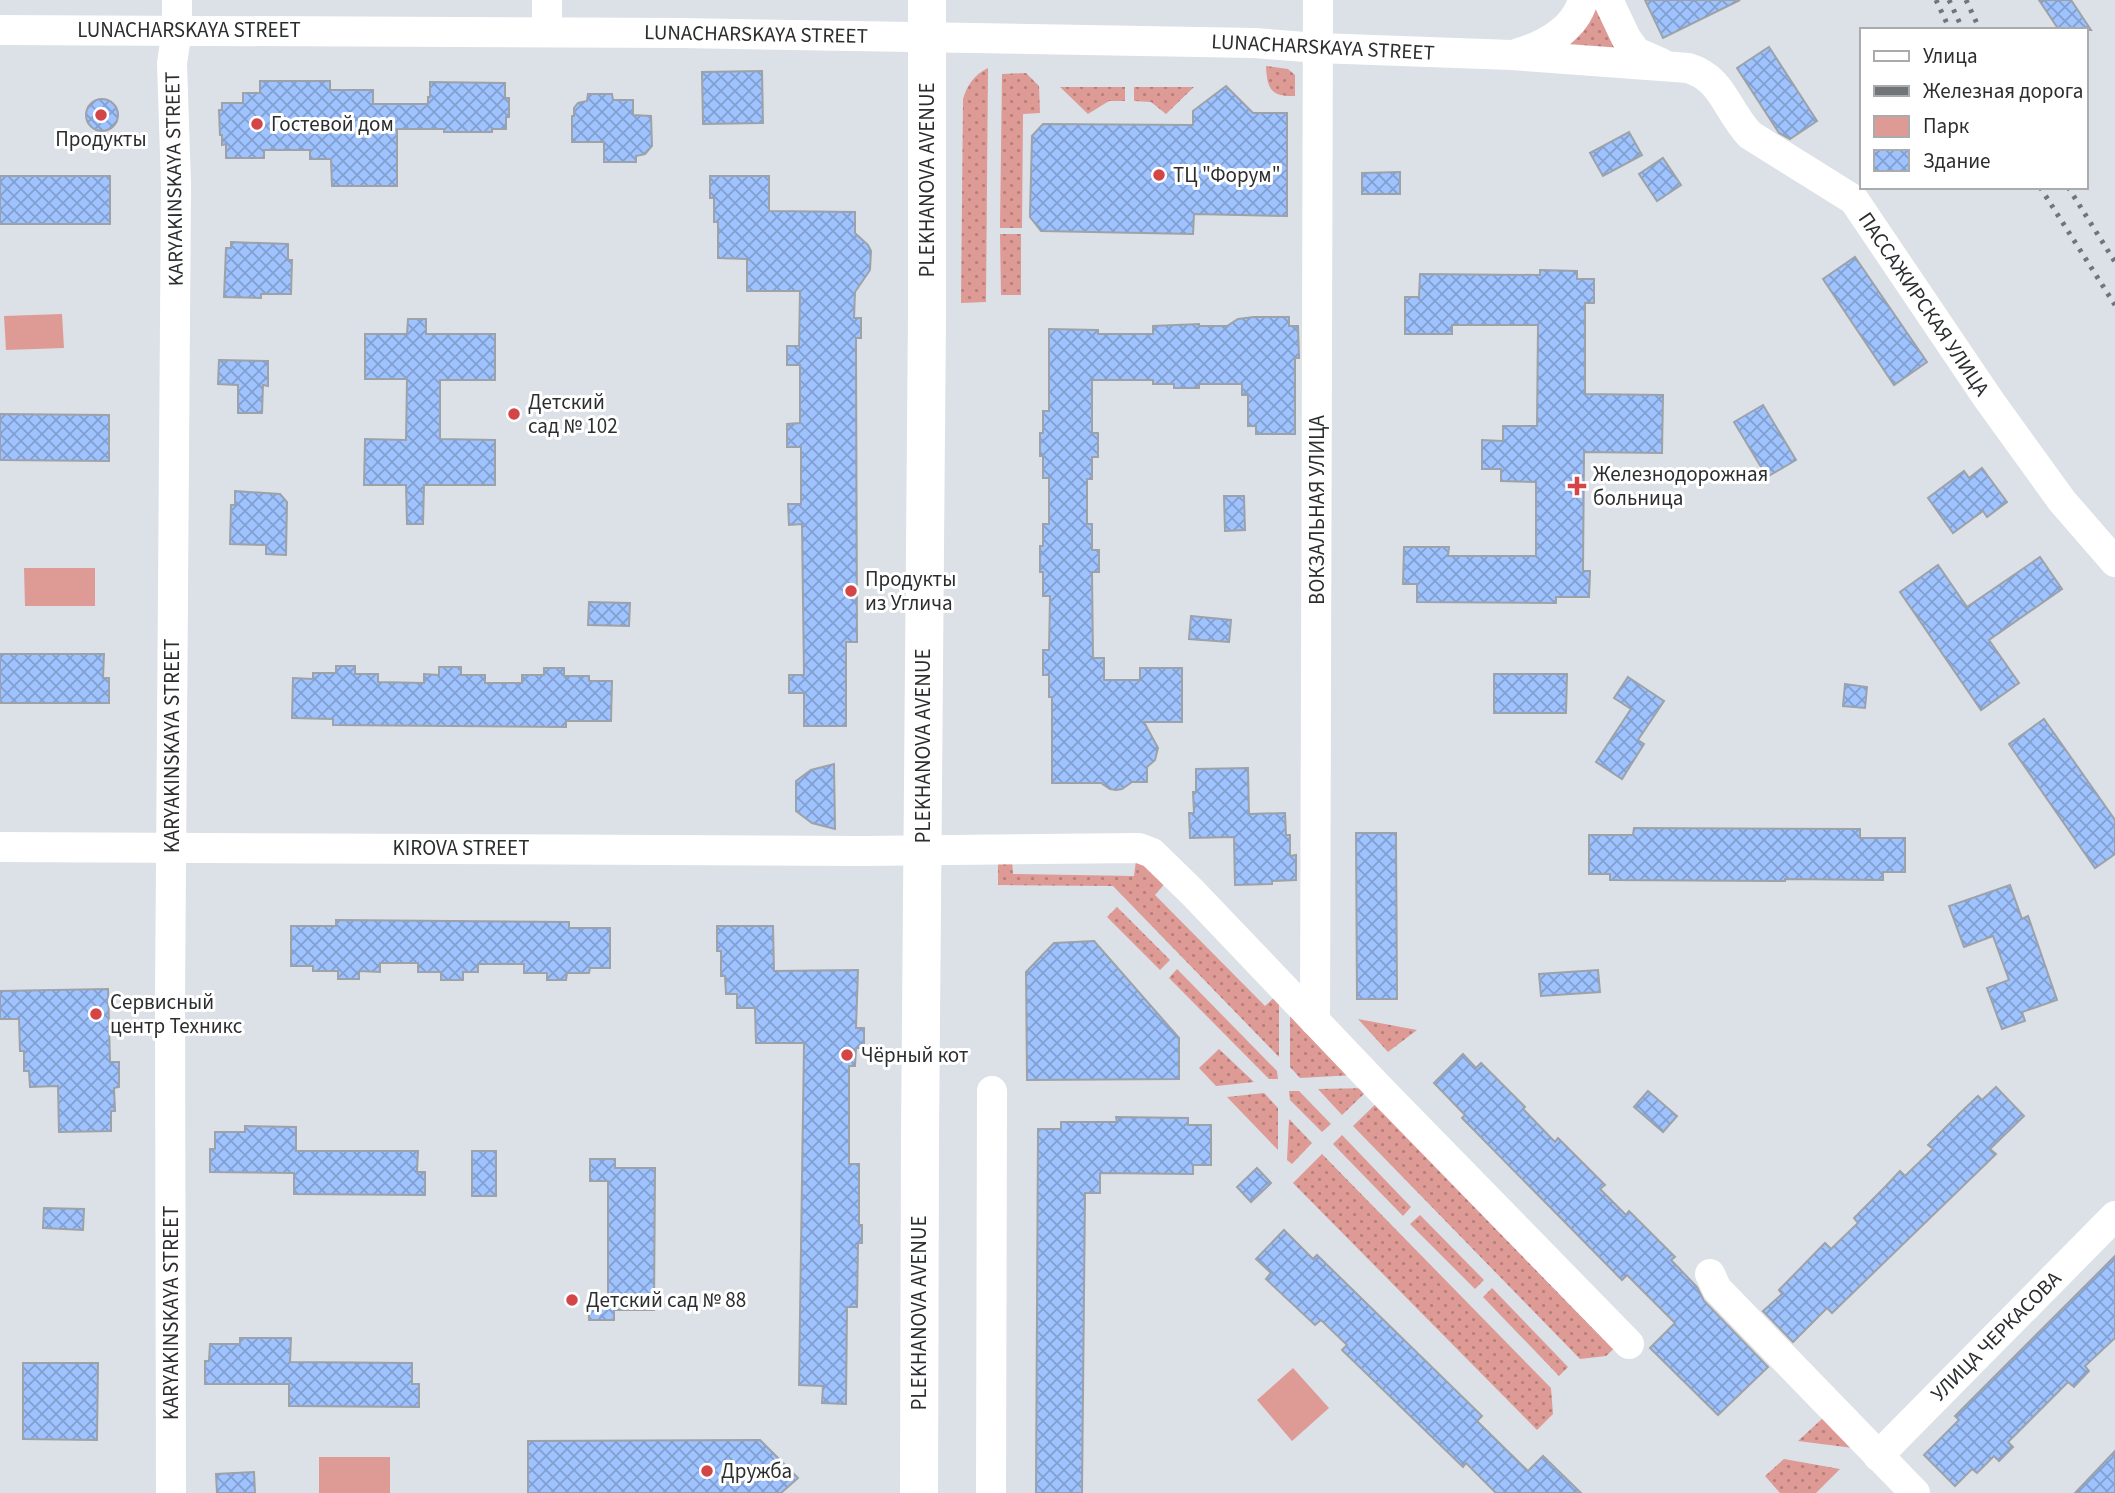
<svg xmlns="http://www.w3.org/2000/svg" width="2115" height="1493" font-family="'Source Sans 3',sans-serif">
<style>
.grass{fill:url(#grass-dots)}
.park{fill:#de9a95}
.building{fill:url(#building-cross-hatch);stroke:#9da1a8;stroke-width:2}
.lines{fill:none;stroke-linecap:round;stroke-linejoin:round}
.minor{stroke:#fff;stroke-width:30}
.major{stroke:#fff;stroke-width:38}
.rail{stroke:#717579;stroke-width:5;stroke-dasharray:3.5 7;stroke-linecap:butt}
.poi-dot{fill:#d44547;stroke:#fff;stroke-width:2.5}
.labels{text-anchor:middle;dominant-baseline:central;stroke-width:6;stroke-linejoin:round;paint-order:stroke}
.street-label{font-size:21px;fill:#2b2d2f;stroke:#fff}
.poi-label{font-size:21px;fill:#2b2d2f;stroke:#fff;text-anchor:start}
</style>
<defs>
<pattern id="grass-dots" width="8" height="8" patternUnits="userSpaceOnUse" patternTransform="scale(1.75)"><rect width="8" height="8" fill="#de9a95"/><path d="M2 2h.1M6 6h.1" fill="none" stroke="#b47e7a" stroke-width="1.8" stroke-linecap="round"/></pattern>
<pattern id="building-cross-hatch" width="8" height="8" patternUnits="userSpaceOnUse" patternTransform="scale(1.75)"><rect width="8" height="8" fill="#9ec3ff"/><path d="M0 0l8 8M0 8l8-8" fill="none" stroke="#819fcf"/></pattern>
</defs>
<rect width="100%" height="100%" fill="#dce1e8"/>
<g class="grass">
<path d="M1592 0 1620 55 1569 45 1577 36Z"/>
<path d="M1266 66 1288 69 1295 75V96C1271 97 1267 89 1266 66Z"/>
<path d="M988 68 986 302 961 303 963 99C967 85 974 75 988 68Z"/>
<path d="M1026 73 1039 86 1040 113 1023 114 1022 228H1000L1002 74Z"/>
<path d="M1060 87H1125V101H1109L1088 114Z"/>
<path d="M1134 87H1194L1166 114 1151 102 1134 101Z"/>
<path d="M1000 234H1021V295H1001Z"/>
<path d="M998 860H1012L1013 874 1134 876 1136 860 1167 881 1155 895 1265 1006 1279 993V1057L1113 886 998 885Z"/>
<path d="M1117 907 1170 960 1160 970 1107 917Z"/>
<path d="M1177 969 1277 1071 1278 1079H1269L1169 978Z"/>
<path d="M1290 1006 1354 1075 1300 1078 1290 1067Z"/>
<path d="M1358 1019 1417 1030 1388 1052Z"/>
<path d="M1219 1049 1254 1082 1216 1086 1199 1068Z"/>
<path d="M1370 1088 1342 1115 1318 1089Z"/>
<path d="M1289 1091H1299L1331 1124 1322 1132 1290 1100Z"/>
<path d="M1264 1093 1278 1108V1150L1227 1097Z"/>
<path d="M1381 1099 1620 1343 1606 1356 1580 1359 1353 1126Z"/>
<path d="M1289 1119 1312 1143 1292 1164 1287 1160Z"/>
<path d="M1342 1135 1411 1207 1403 1216 1333 1144Z"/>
<path d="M1322 1154 1551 1388 1553 1414 1537 1430 1293 1183Z"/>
<path d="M1420 1215 1484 1280 1475 1289 1410 1224Z"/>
<path d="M1492 1288 1568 1367 1559 1376 1483 1297Z"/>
<path d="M1824 1417 1861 1449 1798 1441Z"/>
<path d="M1784 1459 1840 1469 1816 1493H1780L1765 1476Z"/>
</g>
<g class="park">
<path d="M62 314 64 348 6 350 4 316Z"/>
<path d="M24 568H95V606H25Z"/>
<path d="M1293 1368 1329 1408 1292 1441 1257 1400Z"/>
<rect x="319" y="1457" width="71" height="36"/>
</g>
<g class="building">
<path d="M1645 0H1740L1663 38Z"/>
<path d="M2039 0H2071L2091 30H2059Z"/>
<path d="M1769 47 1817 121 1790 139 1779 133 1737 68Z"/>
<path d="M762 71 763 123 703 124 702 72Z"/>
<path d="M260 81H330V90H373V104H428V97H430V82L505 83V98H509V117H506V129H492V132H444V129H397V186H332L331 159H310V150H264V158H226V144L222 145V135H220L219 110H222V103H243V93H260Z"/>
<path d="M1226 86 1253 113H1287V216L1194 214 1193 234 1041 231 1030 217 1032 136 1043 124 1193 125V111Z"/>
<path d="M588 94H612L613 100H633V115L651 116 652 146 645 154 636 156V162H604V142H572V116H574V108L578 103 587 101Z"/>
<circle cx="102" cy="115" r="16"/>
<path d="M1629 132 1642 155 1603 176 1590 153Z"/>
<path d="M1663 158 1681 185 1657 201 1639 174Z"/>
<path d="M1400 172V194H1362V173Z"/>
<rect x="0" y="176" width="110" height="48"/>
<path d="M710 176H769V211L855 212V233L868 245 871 251 870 270 855 292 854 318H861V338H856L857 642H846V726H804V693H789V675H804L802 524 789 525 788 504H801V447H787V424L800 423V365H787V346H799L800 291H747V259L718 258V222H714V198H710Z"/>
<path d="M231 242 288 244V260H292L291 294H261V298L224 297 226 248H231Z"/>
<path d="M1855 257 1927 362 1894 385 1823 279Z"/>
<path d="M1540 270 1577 271V279H1594V303H1585V394L1663 395 1662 453 1584 452 1583 571H1590L1589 597H1556V603L1417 602V584H1403L1404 547H1449L1448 556H1536V482L1501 481V469H1482V440L1503 441V426H1537L1538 325H1452V334H1405V297H1419L1420 274 1540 275Z"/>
<path d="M1254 317H1289V326H1298L1299 358H1295V434H1256V426H1248V395H1242V384H1199V388H1174V384H1153V380H1092V433H1098V457H1092V479H1087V524H1092V550H1099V572H1092L1093 658H1104V680H1140V668H1182V722H1144L1158 748 1155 760 1147 767V782H1132L1122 789 1116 790 1110 789 1101 783H1052V697H1049V675H1043V650H1049L1050 596H1043V572H1040V546H1043V524H1049V478H1043V456H1040V433H1043V411H1049V329L1098 330V334H1153V326L1199 324V326H1227L1238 319Z"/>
<path d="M408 319H426V334H495V380H440V439L495 440V485H424L423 524H407L406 485H364L365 439 406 440 407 379H365V334H407Z"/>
<path d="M219 360 268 361V386L263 385 262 413H238V385L218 384Z"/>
<path d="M1763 405 1796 460 1767 477 1734 422Z"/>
<path d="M0 414 109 415V461L0 460Z"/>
<path d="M1982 468 2007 502 1987 517 1983 511 1953 533 1928 498 1964 471 1969 478Z"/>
<path d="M235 491 280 494 287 502 286 555 266 554V545L230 544 231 505H235Z"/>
<path d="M1224 496H1244L1245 530 1225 531Z"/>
<path d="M2040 557 2062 589 1989 640 2019 683 1981 710 1900 592 1938 565 1967 607Z"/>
<path d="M589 602 630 603 629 626 588 625Z"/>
<path d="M1191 616 1231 620 1229 642 1189 639Z"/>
<path d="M0 654H104L103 678H109V703H0Z"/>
<path d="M336 666H355V674H378V682L424 683V674L439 675V667H461V675H485V683H522V675H544V668H564V676H589V681H612L611 721H566V727L333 725V719L292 718 293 678 313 679V673H336Z"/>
<path d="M1494 674H1567L1566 713H1494Z"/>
<path d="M1628 677 1664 701 1638 740 1644 744 1622 779 1596 762 1631 709 1614 698Z"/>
<path d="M1845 684 1867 687 1865 708 1843 706Z"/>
<path d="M2044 719 2115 820V854L2095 868 2009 744Z"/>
<path d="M834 764 835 829 812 823 796 811V781L811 770Z"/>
<path d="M1248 768 1249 814 1285 813 1286 835H1290V856L1296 855V880L1272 881V884L1235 885 1234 837 1190 838 1189 813H1194L1193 792H1196V769Z"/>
<path d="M1634 828 1860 829V838H1905V872H1883V880L1785 879V881L1610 880V874H1589V835H1633Z"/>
<path d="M1356 833H1396L1397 999H1357Z"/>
<path d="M2010 885 2022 919 2028 916 2057 1000 2022 1012 2025 1021 2002 1029 1987 988 2009 980 1993 936 1964 947 1949 906Z"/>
<path d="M336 920 569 922V928H610V968H590L589 973H567L566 980H547V973H524V964H478V972H463V980H441V972H418V963H380V972L359 971V979H338V971H313V966H291V926H336Z"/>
<path d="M717 926H773L774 971 858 970 856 1028H864V1048H856L855 1066H849V1164H859V1225H862V1243H858L857 1307H847L846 1404 822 1403 823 1386 799 1385 804 1043H756L755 1008H737V994H726L725 976H721V951H717Z"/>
<path d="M1094 941 1179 1038V1079L1027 1080 1026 972 1054 943Z"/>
<path d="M1598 970 1600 992 1541 996 1539 974Z"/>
<path d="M108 989 110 1062H119V1087L114 1088 115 1111H111V1131L59 1132 58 1086 30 1087 29 1071H24V1051H20L19 1019H0V991Z"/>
<path d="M1463 1054 1476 1068 1481 1063 1525 1107 1523 1109 1555 1142 1558 1138 1605 1185 1600 1189 1626 1215 1629 1211 1675 1257 1671 1260 1697 1287 1704 1301 1768 1367 1718 1415 1650 1348 1675 1323 1627 1275 1622 1280 1462 1118 1465 1115 1434 1083Z"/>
<path d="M1996 1087 2024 1116 1990 1149 1996 1154 1832 1313 1827 1308 1793 1342 1763 1311 1782 1294 1779 1290 1825 1243 1831 1249 1858 1223 1854 1218 1885 1187 1900 1171 1905 1176 1933 1149 1928 1145 1959 1114 1978 1096 1982 1100Z"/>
<path d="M1648 1091 1677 1116 1663 1132 1634 1107Z"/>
<path d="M1116 1117 1188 1118V1125H1211V1165H1193V1174L1100 1173V1193H1085L1082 1493H1036L1038 1129H1061V1122H1117Z"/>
<path d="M245 1126 296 1127V1151H418L417 1172H425V1195L294 1194V1173L210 1172V1149H215V1132H245Z"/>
<rect x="472" y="1151" width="24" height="45"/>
<path d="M590 1159H615V1168H655L654 1310H614V1320H589V1297H608V1181H590Z"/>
<path d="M1257 1168 1271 1183 1251 1202 1237 1187Z"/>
<path d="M44 1208 84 1209 83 1230 43 1228Z"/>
<path d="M1284 1230 1313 1259 1317 1255 1482 1416 1477 1421 1528 1471 1543 1456 1581 1493H1496L1466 1463 1463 1467 1342 1350 1347 1345 1321 1320 1315 1325 1266 1279 1271 1273 1256 1259Z"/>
<path d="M2115 1256V1338L2085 1366 2089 1371 2074 1387 2068 1382 2008 1442 2013 1447 1999 1461 1994 1456 1977 1473 1972 1469 1955 1486 1924 1455 1959 1420 1955 1416Z"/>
<path d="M240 1338H291L290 1362 412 1363V1384H419V1407L289 1406V1384H205V1361H209L210 1344H240Z"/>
<path d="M23 1363H98L97 1440 23 1439Z"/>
<path d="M760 1440 798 1478 781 1493H528V1441Z"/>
<path d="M2115 1451V1493H2075Z"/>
<path d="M254 1472 255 1493H217L216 1474Z"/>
</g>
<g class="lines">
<g class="minor">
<path d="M547 0V32"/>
<path d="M1608 0 1626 38 1636 52 1661 63"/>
<path d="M0 30 681 33 1255 43 1318 48 1512 55 1688 68C1723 78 1726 110 1750 135L1854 200 1989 400 2062 501 2115 562"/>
<path d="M1519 53C1546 45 1575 29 1583 0"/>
<path d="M0 847 863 851 1139 848 1152 853 1193 893 1380 1089 1629 1344"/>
<path d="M1315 1021 1318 0"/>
<path d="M1710 1274 1717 1289 1915 1493"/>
<path d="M1878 1456 2115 1216"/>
<path d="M171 1493 170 1000 176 184 172 63 177 30V0"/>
<path d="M991 1493 992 1091"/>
</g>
<path class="major" d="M919 1493 920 1138 927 314V0"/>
<g class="rail">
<path d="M1936 0 1950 30"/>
<path d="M1949 0 1963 30"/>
<path d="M1966 0 1980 30"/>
<path d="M2040 187 2115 305"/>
<path d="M2068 187 2115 262"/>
</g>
</g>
<g class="poi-dot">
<circle cx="101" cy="115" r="7"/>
<circle cx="257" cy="124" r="7"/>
<circle cx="1159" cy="175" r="7"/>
<circle cx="514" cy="414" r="7"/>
<path d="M1573.5 475.5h7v7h7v7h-7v7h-7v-7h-7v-7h7z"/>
<circle cx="851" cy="591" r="7"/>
<circle cx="96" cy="1014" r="7"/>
<circle cx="847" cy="1055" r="7"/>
<circle cx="572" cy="1300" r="7"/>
<circle cx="707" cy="1471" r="7"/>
</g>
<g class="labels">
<g class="street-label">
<text x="189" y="30">LUNACHARSKAYA STREET</text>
<text transform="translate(756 34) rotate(1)">LUNACHARSKAYA STREET</text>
<text transform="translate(1323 47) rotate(3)">LUNACHARSKAYA STREET</text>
<text transform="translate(174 179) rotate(-91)">KARYAKINSKAYA STREET</text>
<text transform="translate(927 180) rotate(-90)">PLEKHANOVA AVENUE</text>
<text transform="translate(1924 304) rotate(56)">ПАССАЖИРСКАЯ УЛИЦА</text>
<text transform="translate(1317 510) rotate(-90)">ВОКЗАЛЬНАЯ УЛИЦА</text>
<text transform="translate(172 746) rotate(-90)">KARYAKINSKAYA STREET</text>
<text transform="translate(923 746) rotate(-90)">PLEKHANOVA AVENUE</text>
<text x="461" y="848">KIROVA STREET</text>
<text transform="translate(171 1313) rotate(-90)">KARYAKINSKAYA STREET</text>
<text transform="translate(919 1313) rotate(-90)">PLEKHANOVA AVENUE</text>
<text transform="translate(1996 1336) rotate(-45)">УЛИЦА ЧЕРКАСОВА</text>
</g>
<g class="poi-label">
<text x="271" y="124">Гостевой дом</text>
<text x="101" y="139" text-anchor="middle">Продукты</text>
<text x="1173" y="175">ТЦ "Форум"</text>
<text x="528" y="402">Детский<tspan x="528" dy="24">сад № 102</tspan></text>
<text x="1593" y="474">Железнодорожная<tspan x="1593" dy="24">больница</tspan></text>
<text x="865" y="579">Продукты<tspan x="865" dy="24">из Углича</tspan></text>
<text x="110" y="1002">Сервисный<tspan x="110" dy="24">центр Техникс</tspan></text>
<text x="861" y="1055">Чёрный кот</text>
<text x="586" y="1300">Детский сад № 88</text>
<text x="721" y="1471">Дружба</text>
</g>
</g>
<rect x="1860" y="28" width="228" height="161" fill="#ffffff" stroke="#aaabac" stroke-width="2"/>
<rect x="1874" y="51" width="35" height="10" fill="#ffffff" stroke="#aaabac" stroke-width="2"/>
<text x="1923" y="63" font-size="21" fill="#2b2d2f">Улица</text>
<rect x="1874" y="86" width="35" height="10" fill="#717579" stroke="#aaabac" stroke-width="2"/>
<text x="1923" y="98" font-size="21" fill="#2b2d2f">Железная дорога</text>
<rect x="1874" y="116" width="35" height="21" fill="#de9a95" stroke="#aaabac" stroke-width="2"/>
<text x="1923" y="133" font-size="21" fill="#2b2d2f">Парк</text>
<rect x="1874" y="150" width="35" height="21" fill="url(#building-cross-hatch)" stroke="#aaabac" stroke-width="2"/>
<text x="1923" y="168" font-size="21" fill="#2b2d2f">Здание</text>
</svg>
